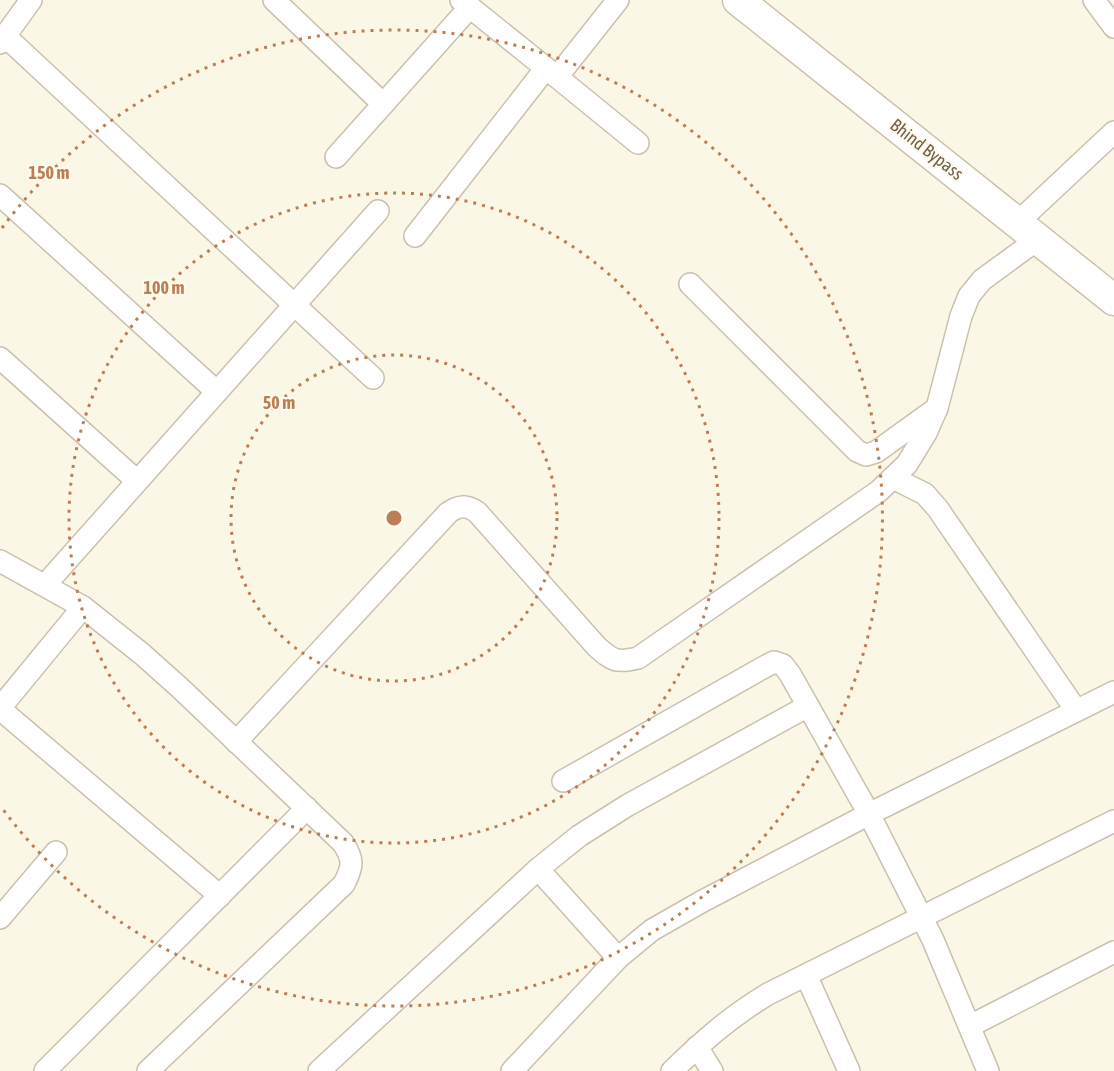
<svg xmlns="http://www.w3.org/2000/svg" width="1114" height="1071" font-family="'Asap Condensed',sans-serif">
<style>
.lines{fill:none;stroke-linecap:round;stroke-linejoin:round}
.street-casing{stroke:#ccc0ae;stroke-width:24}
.secondary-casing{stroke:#cec2ab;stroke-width:33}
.street{stroke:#fff;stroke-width:21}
.secondary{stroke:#fff;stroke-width:30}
.ring{fill:none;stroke:#bc7f53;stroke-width:3;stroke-dasharray:3 6}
.labels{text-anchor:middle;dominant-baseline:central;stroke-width:4.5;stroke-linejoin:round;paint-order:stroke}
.street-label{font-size:18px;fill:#72614d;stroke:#fefaed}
.centre{fill:#bc7f53;stroke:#fefaed;stroke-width:3}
.ring-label{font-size:18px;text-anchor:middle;font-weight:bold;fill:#bc7f53;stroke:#fefaed;stroke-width:4.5;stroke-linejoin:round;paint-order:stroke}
</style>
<rect width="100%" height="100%" fill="#fbf7e7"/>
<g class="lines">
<defs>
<g id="street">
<path d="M274 0 383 104"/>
<path d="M461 0 557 77 618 0"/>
<path d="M1094 0 1114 27"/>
<path d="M5 36 373 378"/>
<path d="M0 43 31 0"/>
<path d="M557 77 638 143"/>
<path d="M336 157 470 7"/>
<path d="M0 195 217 392"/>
<path d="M1018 222 1114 132"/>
<path d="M415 236 546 68"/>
<path d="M690 284 857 451 866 455 876 452 937 408"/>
<path d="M0 358 137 481"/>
<path d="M893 478 925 494 938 509 1076 710"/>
<path d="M0 561 83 607 142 654 179 687 343 843C354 860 353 866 344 884L148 1071"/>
<path d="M45 585 378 211"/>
<path d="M0 708 83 607"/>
<path d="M0 709 220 896"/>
<path d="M236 742 448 513C459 505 466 505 477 512L597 647C613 661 616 663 638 658L879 491 907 464 926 433 937 408 961 316 969 296 982 280 1038 239"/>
<path d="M563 781 766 666 774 662 783 665 790 674 869 814 933 940 988 1071"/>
<path d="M538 869 618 958"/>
<path d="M0 918 56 852"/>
<path d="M806 975 849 1071"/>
<path d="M970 1026 1114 952"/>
<path d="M697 1047 712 1071"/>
<path d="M45 1071 307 808"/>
<path d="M319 1071 538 869 579 836 628 805 808 706"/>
<path d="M512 1071 618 958 652 930 701 902 869 814 1114 692"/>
<path d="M672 1071C704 1040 730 1017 768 994L1114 821"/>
</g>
<path id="secondary" d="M738 0 1114 300"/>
</defs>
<use href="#street" class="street-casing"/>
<use href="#secondary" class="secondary-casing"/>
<use href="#street" class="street"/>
<use href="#secondary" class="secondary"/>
</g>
<g class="ring">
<circle cx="394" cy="518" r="163"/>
<circle cx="394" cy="518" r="325"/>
<path d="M2 228A488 488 0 1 1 2 808"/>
</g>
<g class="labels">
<g class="street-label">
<text transform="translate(927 149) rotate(38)">Bhind Bypass</text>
</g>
</g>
<circle cx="394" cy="518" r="9" class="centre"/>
<g class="ring-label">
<text x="49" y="179">150 m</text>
<text x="164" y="294">100 m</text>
<text x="279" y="409">50 m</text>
</g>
</svg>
